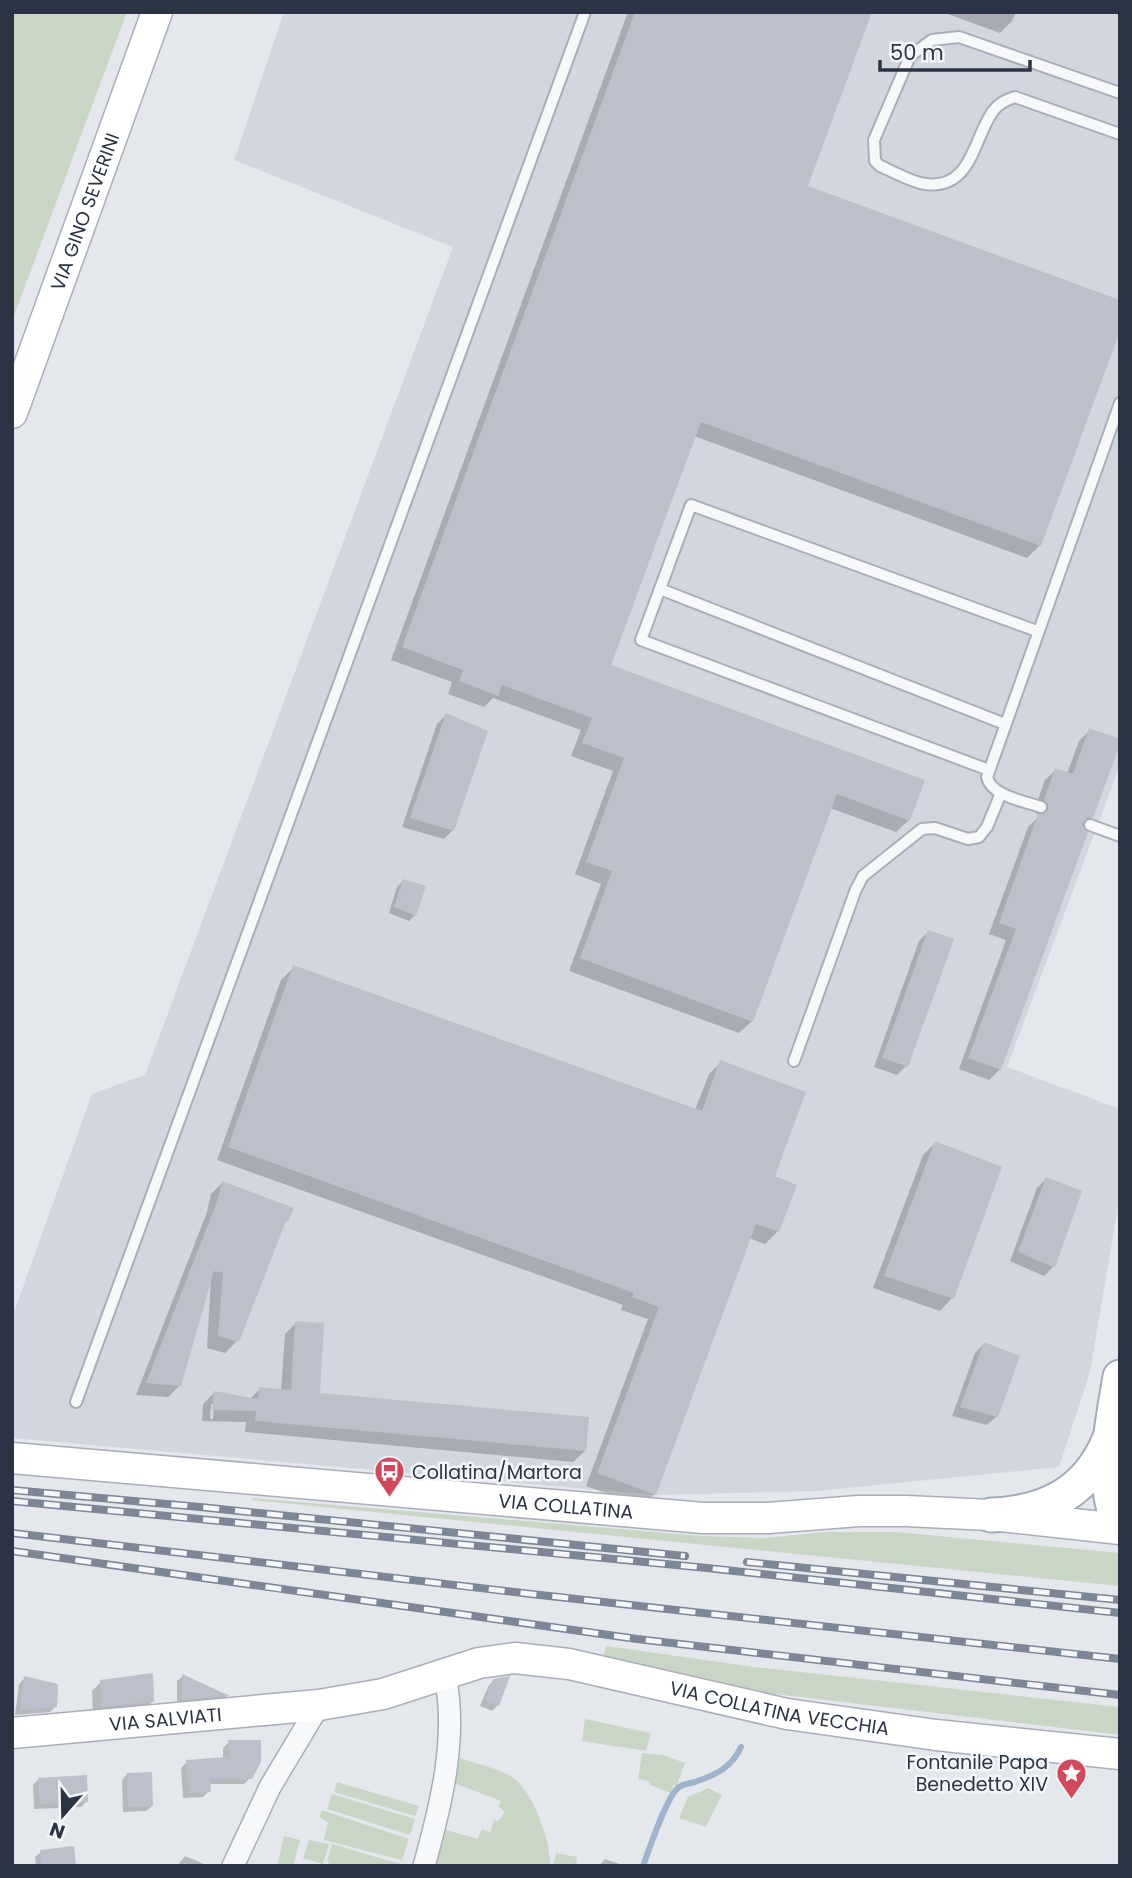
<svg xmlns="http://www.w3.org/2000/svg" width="1132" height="1878" font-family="Poppins,sans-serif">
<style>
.built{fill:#d2d6de}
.green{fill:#c9d6c5}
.shadow{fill:#0003;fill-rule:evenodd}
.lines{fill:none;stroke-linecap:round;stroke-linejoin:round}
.stream{stroke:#9fb4cc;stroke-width:6}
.building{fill:#bbc0ca}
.lane-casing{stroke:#a9aeb7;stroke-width:14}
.street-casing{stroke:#a9aeb7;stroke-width:24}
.secondary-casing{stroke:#a9aeb7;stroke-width:33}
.primary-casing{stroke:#a3abb8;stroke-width:37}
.lane{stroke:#f7f8fa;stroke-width:10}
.street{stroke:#f7f8fa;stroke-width:21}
.secondary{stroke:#fff;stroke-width:30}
.primary{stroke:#fff;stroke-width:33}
.rail-casing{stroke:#7d8696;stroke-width:8}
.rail{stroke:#f4f6f9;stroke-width:5;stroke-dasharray:16;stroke-linecap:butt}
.labels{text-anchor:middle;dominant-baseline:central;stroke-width:5;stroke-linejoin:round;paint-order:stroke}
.street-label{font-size:19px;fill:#2b3445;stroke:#f4f6f9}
.poi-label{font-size:19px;fill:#2b3445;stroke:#f4f6f9;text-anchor:start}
</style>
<rect width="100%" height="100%" fill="#e4e7ec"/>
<path class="built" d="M284 12H1120V765L1007 1067 1120 1109V1194L1090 1372 1059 1467 817 1491 656 1495 12 1438V1318L92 1094 145 1075 453 247 234 160Z"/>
<g class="green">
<path d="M12 12H127L12 321Z"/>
<path d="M252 1498 702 1536 764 1538 827 1532H896L1120 1553V1586L252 1500Z"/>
<path d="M606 1646 754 1667 1120 1707V1735L700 1685 637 1669 629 1662 604 1655Z"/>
<path d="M585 1719 651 1733 646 1751 582 1741Z"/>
<path d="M642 1753 663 1755 685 1763 677 1785H673L671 1793 650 1785 648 1781 638 1779Z"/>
<path d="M460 1758C476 1764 498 1768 512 1777 533 1791 551 1841 550 1866H436L446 1830 478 1839 482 1829 490 1832 494 1820 498 1821 505 1812 498 1806 501 1801 454 1783Z"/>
<path d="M337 1782 419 1806 415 1816 334 1792Z"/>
<path d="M708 1788 722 1795 706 1827 679 1818 688 1797Z"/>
<path d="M332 1794 415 1819 410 1835 327 1809Z"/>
<path d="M322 1810 409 1839 402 1860 324 1840 328 1822 319 1817Z"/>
<path d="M284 1836 300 1840 293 1866H277Z"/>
<path d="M309 1840 329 1844 323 1864 303 1858Z"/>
<path d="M332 1844 403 1865V1866H328L329 1861H327Z"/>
<path d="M556 1853 577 1857 576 1866H553Z"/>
</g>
<g class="shadow">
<path d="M628 12H870L806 187 1040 545 1027 558 694 436 609 666 909 820 896 832 830 808 752 1021 739 1033 569 971 601 884 575 874 613 771 571 756 581 730 493 698 484 707 448 694 452 682 391 660Z"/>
<path d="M942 12H1016L1012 21 1000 33Z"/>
<path d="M446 715 453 830 444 839 402 827 437 724Z"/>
<path d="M1090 730 1091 817 1081 828 1000 1069 989 1080 959 1069 1006 940 989 934 1028 827 1039 816 1034 811 1045 780 1056 770 1067 774 1079 741Z"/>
<path d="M403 881 415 915 409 921 389 913 397 887Z"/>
<path d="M928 932 906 1066 897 1075 874 1067 919 941Z"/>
<path d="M294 967 695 1110 709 1074 721 1062 772 1177 778 1231 765 1244 749 1238 655 1494 642 1506 586 1486 648 1319 621 1310 623 1305 217 1160 281 980Z"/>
<path d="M935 1143 1000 1168 952 1298 940 1311 873 1288 923 1155Z"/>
<path d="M1046 1179 1053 1267 1044 1276 1010 1261 1037 1188Z"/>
<path d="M222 1183 286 1221 283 1225 237 1341 225 1353 207 1348 211 1277 180 1385 168 1397 136 1395 207 1212 211 1194Z"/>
<path d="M296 1323 318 1394 585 1451 573 1462 245 1432 246 1422 202 1421 203 1404 214 1393 250 1399 260 1389 281 1391 285 1334ZM211 1404H214L213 1419H210Z"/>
<path d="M984 1344 997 1416 987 1425 952 1416 975 1353Z"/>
<path d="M183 1676 227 1696 222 1701 177 1705V1681Z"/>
<path d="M25 1678 56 1706 50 1712 15 1715 19 1684Z"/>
<path d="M494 1680 498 1705 492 1711 480 1706 488 1687Z"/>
<path d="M101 1682 152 1702 143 1711 93 1716 92 1691Z"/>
<path d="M229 1742 250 1778 244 1784H208L209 1791 203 1797 183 1798 181 1768 187 1762 223 1759V1748Z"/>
<path d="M127 1774 152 1806 146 1811 123 1812 122 1780Z"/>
<path d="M39 1779 87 1801 81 1807 34 1809 33 1785Z"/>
<path d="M41 1852 74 1865 123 1866H36L35 1857Z"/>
<path d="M185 1856 204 1864 203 1866H177Z"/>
<path d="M605 1859 626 1866H599Z"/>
</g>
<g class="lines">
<path class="stream" d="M643 1866C649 1850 667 1795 679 1787 683 1784 691 1783 695 1782 716 1775 732 1767 741 1747"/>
</g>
<g class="building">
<path d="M635 12H872L808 186 1120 300V331L1041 546 701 422 611 665 925 780 910 821 837 794 753 1022 580 958 612 871 586 862 624 758 582 743 592 718 502 685 498 696 459 681 463 670 402 647Z"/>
<path d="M446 713 488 731 454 831 410 818Z"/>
<path d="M1089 728 1120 739V744L1093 818 1088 817 1083 822 1082 827 1088 832 1001 1070 968 1058 1016 929 999 923 1038 814H1043L1048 810V805L1044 800 1055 768 1073 774Z"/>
<path d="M403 879 426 886 416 916 394 907Z"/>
<path d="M928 930 954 939 908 1067 882 1058Z"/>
<path d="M293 965 702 1111 720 1060 806 1092 775 1176 797 1185 779 1232 756 1224 656 1495 597 1473 659 1307 632 1297 634 1293 228 1147Z"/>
<path d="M935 1141 1002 1167 954 1299 884 1276Z"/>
<path d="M1046 1177 1082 1191 1055 1268 1018 1252Z"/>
<path d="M222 1181 294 1208 288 1222 286 1221 239 1342 218 1336 223 1273 214 1271 181 1386 146 1383 218 1199Z"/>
<path d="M295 1321 324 1323 320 1393 589 1417 586 1451 255 1421 256 1411 212 1410 214 1391 258 1399 259 1387 291 1390Z"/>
<path d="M984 1342 1020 1356 998 1417 960 1407Z"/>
<path d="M153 1673 154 1702 102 1707 100 1680Z"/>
<path d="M182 1674 230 1696 182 1700Z"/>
<path d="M24 1676 58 1684 57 1707 20 1710Z"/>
<path d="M510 1676 499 1706 485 1701 493 1679Z"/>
<path d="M228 1740H261V1762L252 1779H210L211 1792 189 1793 186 1760 229 1757Z"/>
<path d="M152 1772 153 1806 128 1807 127 1773Z"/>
<path d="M87 1775 88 1802 40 1804 38 1778Z"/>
<path d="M74 1846 76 1866H42L40 1850Z"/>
</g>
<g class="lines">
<defs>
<g id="lane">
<path d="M1120 93 959 37 932 40 910 56 874 140 875 161 880 166C893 171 910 182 925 184 972 190 973 139 993 111 999 103 1006 100 1015 97L1120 134"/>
<path d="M660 589 1005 724"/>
<path d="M989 770 641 640 691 505 1037 631"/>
<path d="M1041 807C1024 801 991 796 987 777L1120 403"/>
<path d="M1090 825 1120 836"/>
<path d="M794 1061 856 889 863 876 922 829 935 828 968 839 979 837 987 827 1001 793"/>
<path d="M76 1402 585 12"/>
</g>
<g id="street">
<path d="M233 1866 270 1787 319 1705"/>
<path d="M424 1866C441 1805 458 1738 445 1675"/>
</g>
<g id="secondary">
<path id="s1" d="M12 413 157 12"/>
<path id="s2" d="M12 1458 703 1518H768L859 1511H906L991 1515 1120 1529"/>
<path id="s3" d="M12 1733 319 1705 383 1694 479 1663 515 1658 569 1664 787 1714 936 1735 1120 1754"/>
</g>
<g id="primary">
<path d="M1120 1377C1112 1425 1099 1480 1120 1527"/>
<path d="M991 1515C1045 1513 1087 1493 1109 1440"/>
</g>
</defs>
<use href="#lane" class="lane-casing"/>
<use href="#street" class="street-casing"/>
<use href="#secondary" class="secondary-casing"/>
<use href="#primary" class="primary-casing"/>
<use href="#lane" class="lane"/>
<use href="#street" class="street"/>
<use href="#secondary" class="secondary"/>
<use href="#primary" class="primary"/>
<defs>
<g id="rail">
<path d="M12 1490 200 1507 685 1556"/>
<path d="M12 1501 707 1568 1120 1613"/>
<path d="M12 1533 531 1594 1120 1659"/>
<path d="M12 1551 637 1639 1120 1695"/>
<path d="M747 1562 1120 1600"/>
</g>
</defs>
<use href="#rail" class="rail-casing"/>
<use href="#rail" class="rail"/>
</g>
<defs>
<symbol id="bus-pin" viewBox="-11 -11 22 30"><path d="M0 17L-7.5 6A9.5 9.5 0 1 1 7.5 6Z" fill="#d1495b" stroke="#f4f6f9"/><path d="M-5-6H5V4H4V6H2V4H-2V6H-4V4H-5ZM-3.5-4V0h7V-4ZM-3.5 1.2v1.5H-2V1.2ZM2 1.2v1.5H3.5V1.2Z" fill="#fff"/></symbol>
<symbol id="sight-pin" viewBox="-11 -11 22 30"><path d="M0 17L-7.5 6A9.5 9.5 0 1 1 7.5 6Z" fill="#d1495b" stroke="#f4f6f9"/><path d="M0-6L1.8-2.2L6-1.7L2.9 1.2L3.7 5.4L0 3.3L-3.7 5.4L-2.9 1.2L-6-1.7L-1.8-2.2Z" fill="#fff"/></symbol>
</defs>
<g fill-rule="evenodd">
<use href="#bus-pin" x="372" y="1454" width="35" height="47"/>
<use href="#sight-pin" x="1054" y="1756" width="35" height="47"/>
</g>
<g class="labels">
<g class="street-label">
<text stroke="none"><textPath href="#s1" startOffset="214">VIA GINO SEVERINI</textPath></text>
<text stroke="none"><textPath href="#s2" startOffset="556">VIA COLLATINA</textPath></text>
<text stroke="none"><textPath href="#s3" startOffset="780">VIA COLLATINA VECCHIA</textPath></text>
<text stroke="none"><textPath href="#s3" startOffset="154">VIA SALVIATI</textPath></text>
</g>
<g class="poi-label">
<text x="412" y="1472">Collatina/Martora</text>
<text x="1048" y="1762" text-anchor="end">Fontanile Papa<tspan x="1048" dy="22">Benedetto XIV</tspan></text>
</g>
</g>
<rect width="1132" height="1878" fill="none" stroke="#2b3445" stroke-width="28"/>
<g transform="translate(63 1815) rotate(200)" stroke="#f4f6f9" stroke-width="5" paint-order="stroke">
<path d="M0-5L12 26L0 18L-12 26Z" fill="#2b3445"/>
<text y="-10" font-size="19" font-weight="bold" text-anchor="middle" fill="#2b3445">N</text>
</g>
<path d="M880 60v10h150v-10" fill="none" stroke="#2b3445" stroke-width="3.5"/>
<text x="890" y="60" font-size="21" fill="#2b3445" stroke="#f4f6f9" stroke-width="5" paint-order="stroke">50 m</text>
</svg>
